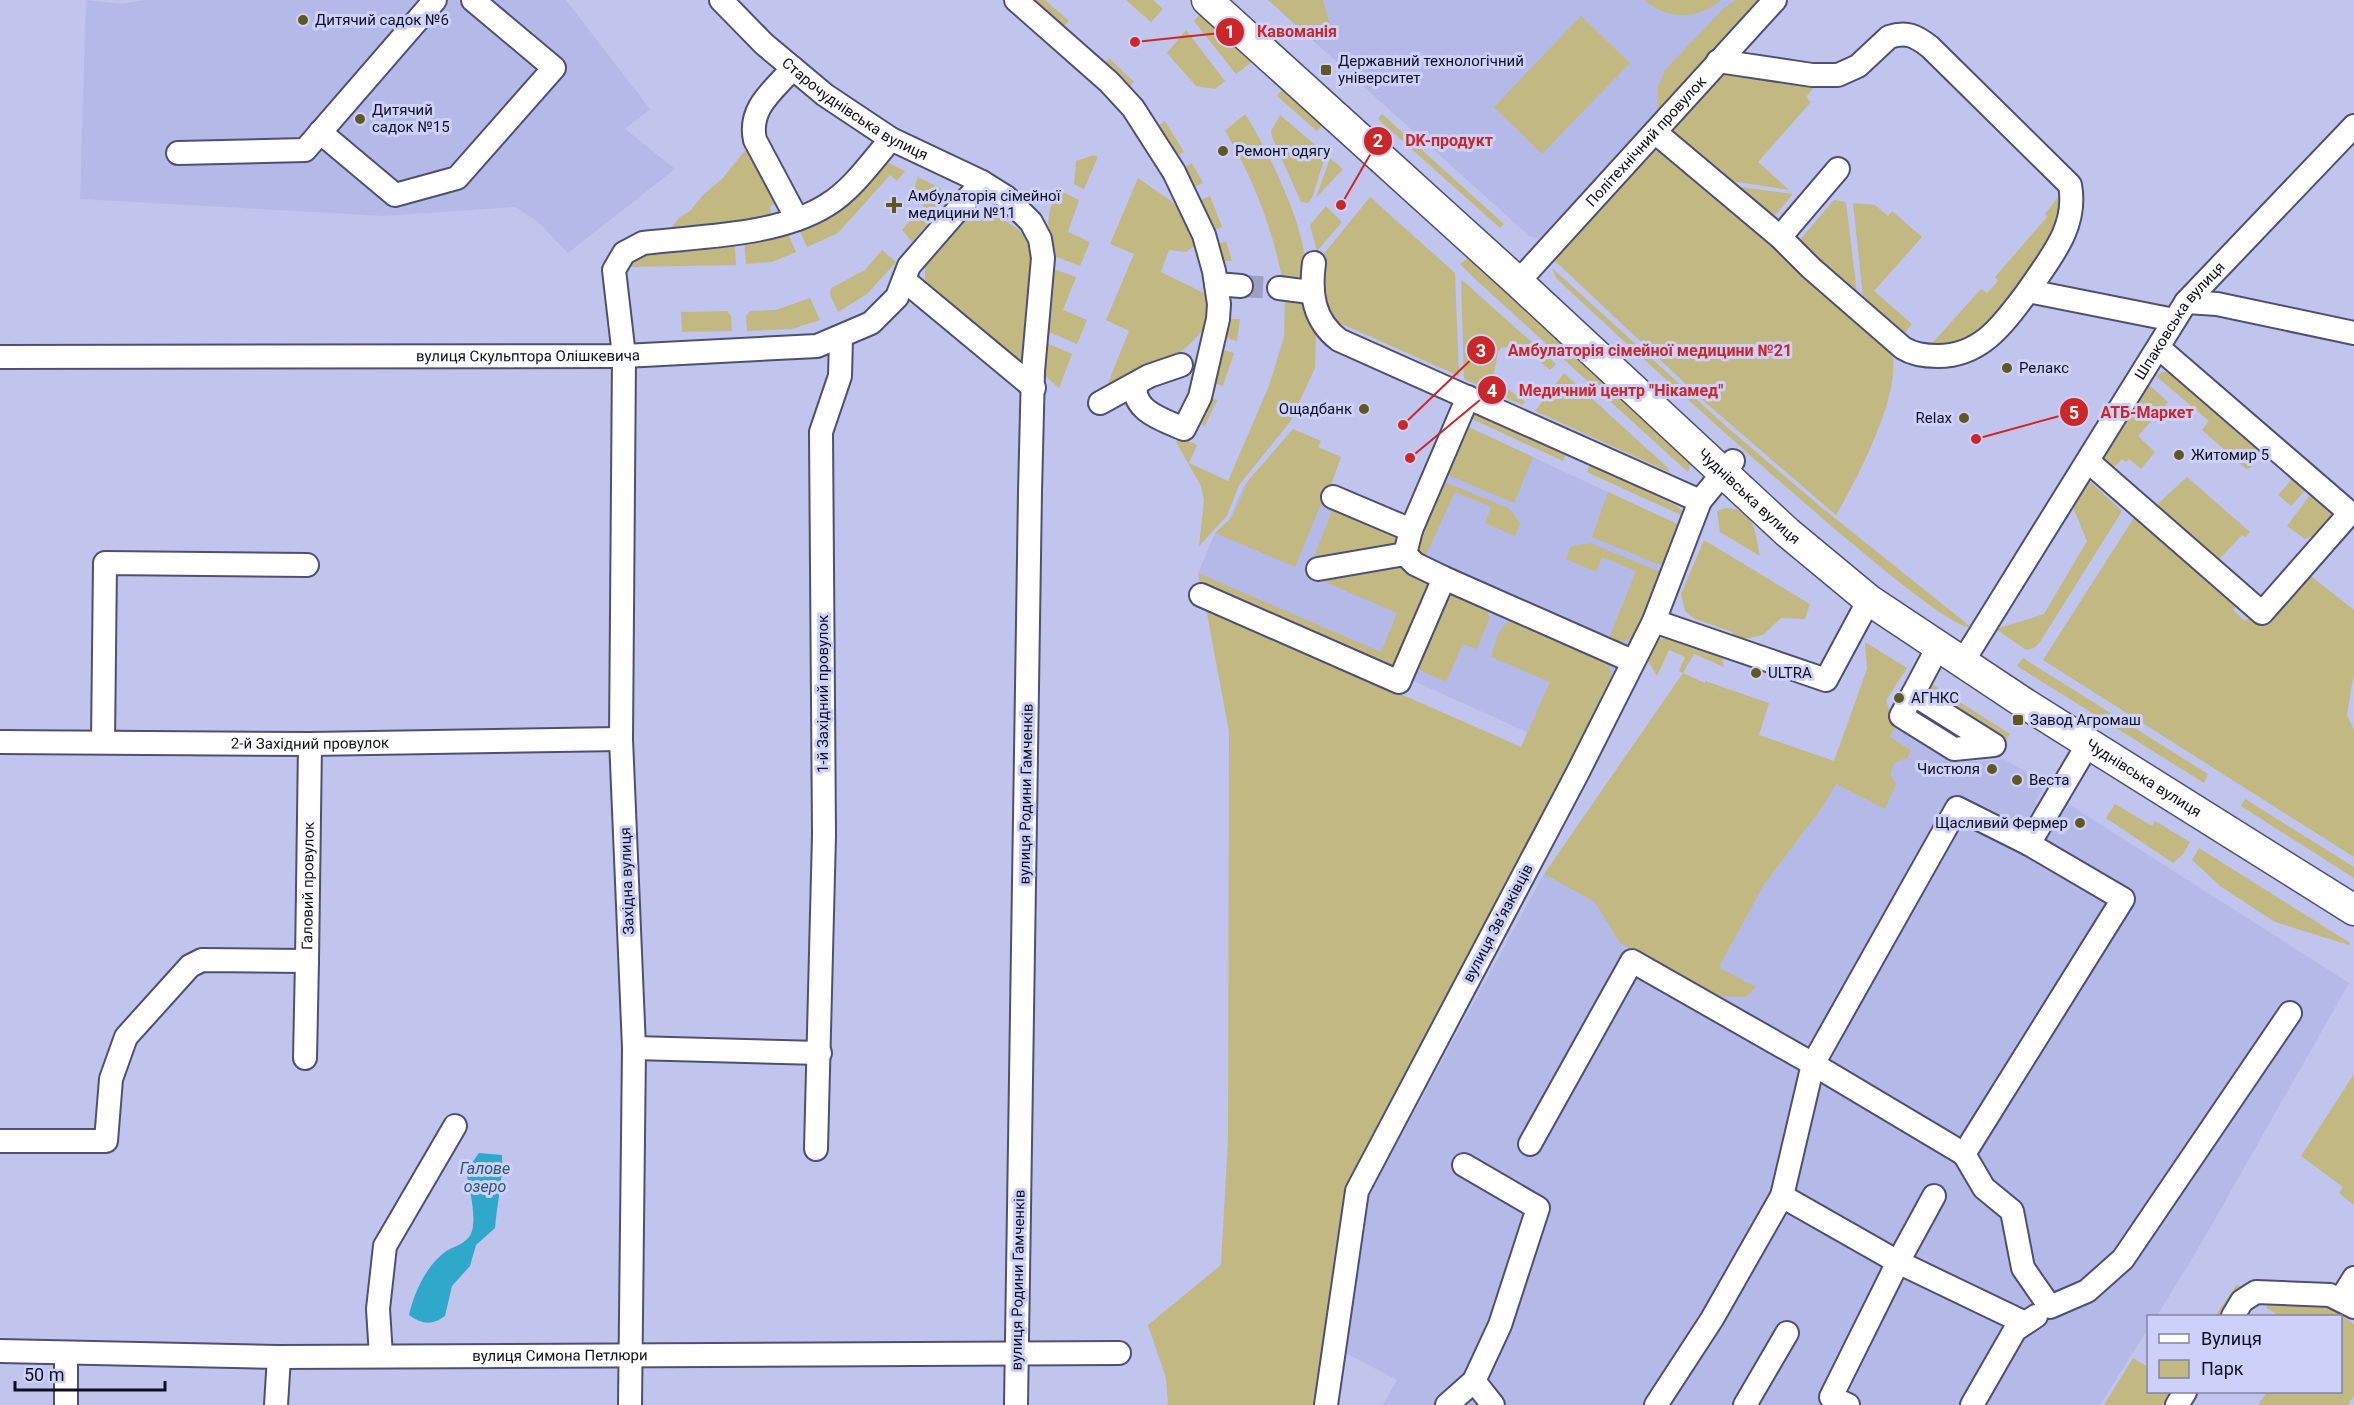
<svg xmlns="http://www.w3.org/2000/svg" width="2354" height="1405" font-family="Roboto,sans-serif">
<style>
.built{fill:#b5b9e8}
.green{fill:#c1b981}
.water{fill:#30a8ca}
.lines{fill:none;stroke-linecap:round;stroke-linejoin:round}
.minor-tunnel{stroke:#9da0c3;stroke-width:22;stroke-dasharray:22 11;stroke-linecap:butt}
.minor-casing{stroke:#4e5073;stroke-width:26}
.major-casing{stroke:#4e5073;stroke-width:33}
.minor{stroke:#fff;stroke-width:22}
.major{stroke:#fff;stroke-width:30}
.poi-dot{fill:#5f5824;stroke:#cdd1f9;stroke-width:2}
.labels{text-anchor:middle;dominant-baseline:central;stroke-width:6;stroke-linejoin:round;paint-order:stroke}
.poi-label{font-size:15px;fill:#0f101e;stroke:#cdd1f9;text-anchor:start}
.street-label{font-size:15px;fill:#0f101e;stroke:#cdd1f9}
.water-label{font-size:16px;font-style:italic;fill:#295968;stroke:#cdd1f9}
.leader{fill:none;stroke:#cc2728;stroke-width:2}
.callout-dot{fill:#cc2728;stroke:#cdd1f9;stroke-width:2}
.mark-label{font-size:18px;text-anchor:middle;font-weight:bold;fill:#fff}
.callout-label{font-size:16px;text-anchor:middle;font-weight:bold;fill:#cc2728;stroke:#cdd1f9;stroke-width:6;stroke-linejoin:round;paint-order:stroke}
</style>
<rect width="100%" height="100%" fill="#c1c4ec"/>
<g class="built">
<path d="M86 0 122 4 145 0H566L650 109 625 129 675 169 568 253 538 222 515 207 384 216 80 199Z"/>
<path d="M1268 0H1759L1545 238 1540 239 1529 236Z"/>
<path d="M1464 425 1677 524 1680 528 1636 636 1612 675 1573 753 1200 584 1198 573 1215 533 1228 522 1243 487 1259 468 1414 538Z"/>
<path d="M1896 727 1957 764 2004 759 2046 783 2035 802 2056 820 2067 803 2349 983 2202 1242 2157 1316H2148V1329L2100 1405H1383L1397 1380 1340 1350 1366 1200 1544 874 1720 965 1765 883 1822 808 1836 783 1858 795Z"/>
</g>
<g class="green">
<path d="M1037 0H1045L1069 21 1060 31 1032 6Z"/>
<path d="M1126 0H1153L1163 9 1151 22Z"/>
<path d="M1268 0H1323L1330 25 1315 42Z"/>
<path d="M1645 0H1721C1699 20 1665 20 1645 0Z"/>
<path d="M1736 0H1759L1657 114 1658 86 1665 70 1722 10Z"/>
<path d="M1200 14 1253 61 1236 74 1194 21Z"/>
<path d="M1581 16 1630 63 1542 154 1494 107Z"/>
<path d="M1186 30 1225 81 1215 89 1196 86 1167 53Z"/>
<path d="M1109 58 1134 82 1125 91 1100 68Z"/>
<path d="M1720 71 1819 81 1806 97 1811 102 1758 162 1789 190 1731 181 1674 135 1673 127Z"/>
<path d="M1283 88 1323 124 1317 131 1277 96Z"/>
<path d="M1245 114C1262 139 1324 258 1299 282H1283C1272 228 1254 179 1225 131Z"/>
<path d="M1382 114 1504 224 1500 228 1378 119Z"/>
<path d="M1280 115 1326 154 1312 198 1308 203 1301 202 1272 137 1271 131Z"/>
<path d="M1165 121 1184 152 1173 159 1154 129Z"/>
<path d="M751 143 780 202 770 206 772 221 664 236 680 217 690 211 704 194 722 179Z"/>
<path d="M1664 150 1727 203 1892 353C1902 393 1857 479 1836 515L1706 403 1553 259 1652 151Z"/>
<path d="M1094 155 1098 157 1084 189 1074 184 1076 161Z"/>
<path d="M1330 158 1343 169 1316 198Z"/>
<path d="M887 162 905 171 897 181 890 175 838 233 807 247 798 227Z"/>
<path d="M1192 163 1203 183 1190 189 1180 170Z"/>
<path d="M918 177 940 188 943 198 937 212 912 242 902 230 924 205 912 193Z"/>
<path d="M1138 178 1171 201 1192 222 1197 244 1186 252 1169 250 1161 272 1206 294 1210 303 1206 327 1188 346 1169 360 1102 398 1129 331 1106 320 1134 254 1110 244Z"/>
<path d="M1740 187 1793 194 1776 214 1769 216 1737 191Z"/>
<path d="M2062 192 2056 236 1979 341 1926 350 1981 289 1987 293 1998 281 1995 277 2047 217 2045 214Z"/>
<path d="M1065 193 1079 200 1068 232 1090 242 1080 266 1054 256C1047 241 1043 196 1065 193Z"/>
<path d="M1210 196 1222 227 1209 232 1196 202Z"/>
<path d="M1370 197 1455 273 1459 376 1337 322 1325 310 1319 260Z"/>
<path d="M1834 200 1846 202 1857 294 1815 259 1799 241Z"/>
<path d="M1853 203 1875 205 1888 216 1892 211 1922 237 1874 291 1912 324 1901 337 1864 307Z"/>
<path d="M1326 206 1342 222 1317 251 1310 225Z"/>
<path d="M975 213C999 212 1022 229 1035 249L1023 361 1019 362 925 282V264L963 219Z"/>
<path d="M786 229 796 252 772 262 746 264 744 235Z"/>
<path d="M734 236 736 265 629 267 644 248Z"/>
<path d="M1226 241 1232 261H1218L1214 246Z"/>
<path d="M882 250 896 262 867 294 838 312 830 294 831 288 865 270Z"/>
<path d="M1469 257 1686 457 1690 465 1688 472 1475 279 1460 264Z"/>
<path d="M1051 268 1076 277 1063 310 1087 320 1077 344 1042 329Z"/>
<path d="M1552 268 1728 428 1821 507 1971 627C1939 635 1601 320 1556 278Z"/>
<path d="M1461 279 1556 364 1550 370 1520 345 1501 348 1498 352 1493 378 1525 402 1522 405 1464 379Z"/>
<path d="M1285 295 1302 302 1307 308 1316 331 1315 368 1290 422 1239 485 1227 516 1199 546 1204 501 1201 486 1176 442 1178 437 1197 445 1189 463 1228 481 1269 386 1284 337Z"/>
<path d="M810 298 820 320 792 329 747 331 746 316 750 311 776 310Z"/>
<path d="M727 311 731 316 732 331 682 332 681 312Z"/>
<path d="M1229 319H1240L1237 341 1223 337Z"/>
<path d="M1044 342 1072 354 1059 388 1044 375Z"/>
<path d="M1220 349 1234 353 1223 386 1210 382Z"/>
<path d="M2162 372H2171L2266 450 2250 468 2246 469 2202 430 2209 421 2156 376Z"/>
<path d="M1564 373 1668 468 1669 472 1535 411Z"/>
<path d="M2148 384 2168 402 2138 436 2155 452 2141 469 2129 459 2126 462 2122 459 2109 473 2098 464Z"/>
<path d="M1206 396 1217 400 1205 426 1193 422Z"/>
<path d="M1471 413 1566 454 1563 461 1472 419 1469 415Z"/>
<path d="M1464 425 1533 457 1514 503 1443 473Z"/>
<path d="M1293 429 1321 441 1318 447 1341 457 1326 499 1319 509 1295 567 1215 533 1232 517 1248 481Z"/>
<path d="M1590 464 1675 505 1683 511V516L1587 472Z"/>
<path d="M2187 477 2250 532 2245 537 2242 535 2213 566 2151 510Z"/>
<path d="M2293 478 2308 487 2291 506 2278 495Z"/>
<path d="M1440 480 1510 509 1520 523 1515 536 1485 523 1491 507 1455 492 1425 557 1416 548Z"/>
<path d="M2088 480 2122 511 2040 642 2034 648 2026 650 1996 629 2044 614 2087 541 2072 505Z"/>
<path d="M2313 491 2334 514 2314 536 2305 539 2287 526Z"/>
<path d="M1608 492 1677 524 1680 528 1665 567 1592 537Z"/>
<path d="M1335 503 1394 531 1395 545 1322 563 1313 559Z"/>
<path d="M1726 508C1755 509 1755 533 1760 556L1720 532 1717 511Z"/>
<path d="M2135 516 2241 602 2233 610 2245 621 2307 573 2354 610V672L2347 715 2354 730V857L2043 660Z"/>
<path d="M1704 540 1810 604 1805 619 1781 618 1763 635 1744 639 1732 636 1733 632 1695 619 1685 611 1681 594Z"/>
<path d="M1590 543 1663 573 1632 639 1621 642 1609 638 1636 571 1602 557 1596 572 1566 559 1570 547Z"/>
<path d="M1398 565 1423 579 1430 590 1395 667 1388 669 1202 590 1198 573 1381 652 1397 613 1316 578Z"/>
<path d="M1453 594 1486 609 1490 617 1477 649 1463 644 1446 682 1422 671 1416 665 1446 595Z"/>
<path d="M1206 608 1521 747 1550 682 1491 657C1495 644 1498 626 1511 621L1603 661 1609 665 1612 675 1357 1191 1326 1405H1168L1166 1378 1148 1325 1221 1265 1228 1139 1229 732Z"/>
<path d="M1660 639H1671L1722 657 1724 667 1694 654 1683 673 1760 709 1705 683V681L1769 703 1759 735 1834 761 1867 669 1865 642 1907 668 1886 700 1895 728 1890 737 1911 750 1907 759C1896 759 1890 766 1891 776L1896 784 1885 809 1836 784 1822 808 1765 883 1720 965V968L1756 987 1746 997 1719 996 1620 943 1595 902 1544 874 1683 673 1679 671 1685 657 1669 650 1657 676 1645 656Z"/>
<path d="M2023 658 2208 774 2204 783 2017 666Z"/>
<path d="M1927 681 2010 734 2005 742 1925 692Z"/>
<path d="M2245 799 2354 867V878L2241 806Z"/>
<path d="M2115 804 2152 826 2155 821 2190 842 2184 853 2173 863 2106 818Z"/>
<path d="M2199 848 2350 943 2349 945 2275 922 2220 886 2192 860Z"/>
<path d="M2354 1074V1205L2339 1193 2343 1187 2301 1156Z"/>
<path d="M2237 1284 2243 1288 2226 1316H2215Z"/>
<path d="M2268 1305 2329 1307 2354 1324V1396L2348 1405H2258L2267 1392H2340V1316H2280L2266 1308Z"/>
<path d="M2133 1358 2148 1367V1392H2175L2170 1405H2104Z"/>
</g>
<path class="water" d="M479 1153 502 1155C503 1180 497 1203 495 1228L476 1245 470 1266 452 1286 445 1316C431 1326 422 1324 409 1315 414 1293 426 1266 445 1252 455 1245 471 1244 473 1226 475 1209 469 1187 466 1171Z"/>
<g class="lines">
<path class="minor-tunnel" d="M1241 286 1279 288"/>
<defs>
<g id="minor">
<path id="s1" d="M721 0 764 44 825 95 891 139 982 182 1006 197 1031 222 1040 239 1043 258 1033 371 1030 492 1016 1405"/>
<path d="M1016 0 1109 82 1133 108 1174 172 1204 235 1214 271 1219 304 1218 319 1200 397 1184 429C1164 420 1131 411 1136 384"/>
<path d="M1718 61 1812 75H1838L1858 66 1889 37C1907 31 1916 36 1930 47L2070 185C2078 227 2050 258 2028 291"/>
<path d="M793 68C773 91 748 108 755 140L797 219"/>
<path d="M320 132 395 195 457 178 554 68 473 0"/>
<path d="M1655 132 1780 237 1811 268 1903 348C1914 355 1926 356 1938 356 1982 356 2004 323 2028 291L2174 320"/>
<path d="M178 153 305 150 435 0"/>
<path d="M1780 237 1838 169"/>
<path d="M1314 263C1310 293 1313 320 1339 340L1700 501"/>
<path d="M904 280 1034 388"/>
<path id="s2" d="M1518 282 1775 0"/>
<path d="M1216 284 1241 286"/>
<path d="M1279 288 1310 292"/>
<path d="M2186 302 2217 304 2354 333"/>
<path id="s3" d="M0 357 624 356 817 346 871 323 897 297 909 266 982 182"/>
<path d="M1100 403 1149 376 1181 365"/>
<path d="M2089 462 2262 613 2350 513 2159 348"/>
<path d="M1333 497 1411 530"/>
<path d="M1405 554 1415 564 1444 578 1632 661"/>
<path d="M1318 569 1405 554 1411 530 1468 397"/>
<path d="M1201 595 1399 682 1444 578"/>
<path d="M1654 621 1826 680 1869 600"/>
<path id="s4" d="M1962 663 2186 302 2354 126"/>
<path d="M1913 694 1994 745 1954 749 1901 716Z"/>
<path d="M1913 694 1938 647"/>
<path id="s5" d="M0 742 310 744 621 739"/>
<path d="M103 742 105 563 307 565"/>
<path d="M2088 744 2029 844 2123 899 1964 1154 1984 1188 2012 1211 2023 1268 2050 1307 2087 1291 2123 1259 2290 1013"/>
<path d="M634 1048 820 1053"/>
<path d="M305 1058 307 961"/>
<path id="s6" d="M0 1141H106L111 1079 126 1037 190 966 202 960 307 961 310 744"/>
<path d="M1530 1144 1632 961 1813 1064 1782 1196 1898 1262 1831 1397 1848 1405"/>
<path d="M816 1149 824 835 821 432 840 376 841 338"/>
<path d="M1964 1154 1813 1064 1957 808 2029 844"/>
<path d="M1464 1165 1538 1208 1500 1325 1474 1381"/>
<path d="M1934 1196 1898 1262 2025 1323"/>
<path d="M2341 1299 2354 1278"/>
<path d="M2233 1316 2242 1301 2256 1292 2330 1295 2354 1307"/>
<path id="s7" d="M0 1351 279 1357 1119 1353"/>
<path d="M381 1356 378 1309 385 1246 455 1126"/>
<path d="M66 1405V1353"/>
<path d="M276 1405 279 1357"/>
<path d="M630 1405 634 1048 621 739 624 356 614 270 624 253 643 243C700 236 778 236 827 205 852 190 872 161 891 139"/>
<path d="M1326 1405 1357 1191 1577 774 1654 621 1700 501 1733 461"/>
<path d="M1447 1405 1474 1381 1493 1405"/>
<path d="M1656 1405 1712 1319 1782 1196"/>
<path d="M1745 1405 1787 1333"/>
<path d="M1972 1405 2015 1330 2036 1316"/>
<path d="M2177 1405 2185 1392"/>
</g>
<g id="major">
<path id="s8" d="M1207 0 1518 282 1787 532 1869 600 2027 705 2354 910"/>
</g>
</defs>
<use href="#minor" class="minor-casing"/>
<use href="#major" class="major-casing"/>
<use href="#minor" class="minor"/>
<use href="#major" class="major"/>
</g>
<g class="poi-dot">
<circle cx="303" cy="20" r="6"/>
<rect x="1320" y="64" width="12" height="12" rx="3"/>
<circle cx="360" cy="119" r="6"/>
<circle cx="1223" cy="151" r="6"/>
<path d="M891 196h6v6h6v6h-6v6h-6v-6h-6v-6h6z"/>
<circle cx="2007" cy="368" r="6"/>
<circle cx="1364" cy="409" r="6"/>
<circle cx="1964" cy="418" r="6"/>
<circle cx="2179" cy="455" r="6"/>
<circle cx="1756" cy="673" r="6"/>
<circle cx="1899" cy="698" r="6"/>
<rect x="2012" y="714" width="12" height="12" rx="3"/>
<circle cx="1992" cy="769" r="6"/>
<circle cx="2017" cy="780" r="6"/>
<circle cx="2080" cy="823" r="6"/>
</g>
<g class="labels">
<g class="poi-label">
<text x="315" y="20">Дитячий садок №6</text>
<text x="1338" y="61">Державний технологiчний<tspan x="1338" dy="17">університет</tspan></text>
<text x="372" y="110">Дитячий<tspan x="372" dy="17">садок №15</tspan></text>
<text x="1235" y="151">Ремонт одягу</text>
<text x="908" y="196">Амбулаторія сімейної<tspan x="908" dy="17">медицини №11</tspan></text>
<text x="2019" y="368">Релакс</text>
<text x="1352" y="409" text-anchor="end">Ощадбанк</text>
<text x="1952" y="418" text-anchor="end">Relax</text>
<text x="2191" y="455">Житомир 5</text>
<text x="1768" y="673">ULTRA</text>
<text x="1911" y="698">АГНКС</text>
<text x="2030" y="720">Завод Агромаш</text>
<text x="1980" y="769" text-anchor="end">Чистюля</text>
<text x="2029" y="780">Веста</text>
<text x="2068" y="823" text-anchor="end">Щасливий Фермер</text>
</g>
<g class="street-label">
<text stroke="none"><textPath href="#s1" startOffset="174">Старочуднівська вулиця</textPath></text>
<text stroke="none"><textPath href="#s2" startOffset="190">Політехнічний провулок</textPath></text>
<text stroke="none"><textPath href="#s4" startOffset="406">Шпаковська вулиця</textPath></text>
<text stroke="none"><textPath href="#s3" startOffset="528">вулиця Скульптора Олішкевича</textPath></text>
<text stroke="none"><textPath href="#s8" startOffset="735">Чуднівська вулиця</textPath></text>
<text transform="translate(823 694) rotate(-90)">1-й Західний провулок</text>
<text stroke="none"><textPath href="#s5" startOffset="310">2-й Західний провулок</textPath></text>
<text stroke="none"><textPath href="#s8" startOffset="1221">Чуднівська вулиця</textPath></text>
<text transform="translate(1026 794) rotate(-89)">вулиця Родини Гамченків</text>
<text transform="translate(627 881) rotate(-92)">Західна вулиця</text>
<text stroke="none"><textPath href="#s6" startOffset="502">Галовий провулок</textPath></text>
<text transform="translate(1498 923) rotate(-62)">вулиця Звʼязківців</text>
<text transform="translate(1018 1280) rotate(-89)">вулиця Родини Гамченків</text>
<text stroke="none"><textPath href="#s7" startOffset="560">вулиця Симона Петлюри</textPath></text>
</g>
<g class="water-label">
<text x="485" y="1168">Галове<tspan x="485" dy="18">озеро</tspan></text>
</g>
</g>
<path class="leader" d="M1135 42L1230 32M1341 205L1378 141M1403 425L1481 350M1410 458L1492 390M1976 439L2074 412"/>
<g class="callout-dot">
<circle cx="1135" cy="42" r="6"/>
<circle cx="1341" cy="205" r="6"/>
<circle cx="1403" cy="425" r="6"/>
<circle cx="1410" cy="458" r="6"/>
<circle cx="1976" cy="439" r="6"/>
<circle cx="1230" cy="32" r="15"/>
<circle cx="1378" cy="141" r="15"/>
<circle cx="1481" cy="350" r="15"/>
<circle cx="1492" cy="390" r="15"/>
<circle cx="2074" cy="412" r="15"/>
</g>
<g class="mark-label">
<text x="1230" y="38">1</text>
<text x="1378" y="147">2</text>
<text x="1481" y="357">3</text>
<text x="1492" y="397">4</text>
<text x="2074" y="419">5</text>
</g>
<g class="callout-label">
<text x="1297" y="37">Кавоманія</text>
<text x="1449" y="146">DK-продукт</text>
<text x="1650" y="356">Амбулаторія сімейної медицини №21</text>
<text x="1621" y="396">Медичний центр "Нікамед"</text>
<text x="2147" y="418">АТБ-Маркет</text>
</g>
<rect x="2147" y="1315" width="195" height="78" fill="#cdd1f9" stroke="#8184a1" stroke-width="1.5"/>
<rect x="2159" y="1334" width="30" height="9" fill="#ffffff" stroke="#8184a1" stroke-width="1.5"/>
<text x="2201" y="1345" font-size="18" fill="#0f101e">Вулиця</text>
<rect x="2159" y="1360" width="30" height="18" fill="#c1b981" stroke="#8184a1" stroke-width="1.5"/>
<text x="2201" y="1375" font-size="18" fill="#0f101e">Парк</text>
<path d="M15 1381v9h150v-9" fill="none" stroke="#0f101e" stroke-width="3"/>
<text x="24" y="1381" font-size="18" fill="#0f101e" stroke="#cdd1f9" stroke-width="4.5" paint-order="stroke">50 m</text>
</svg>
